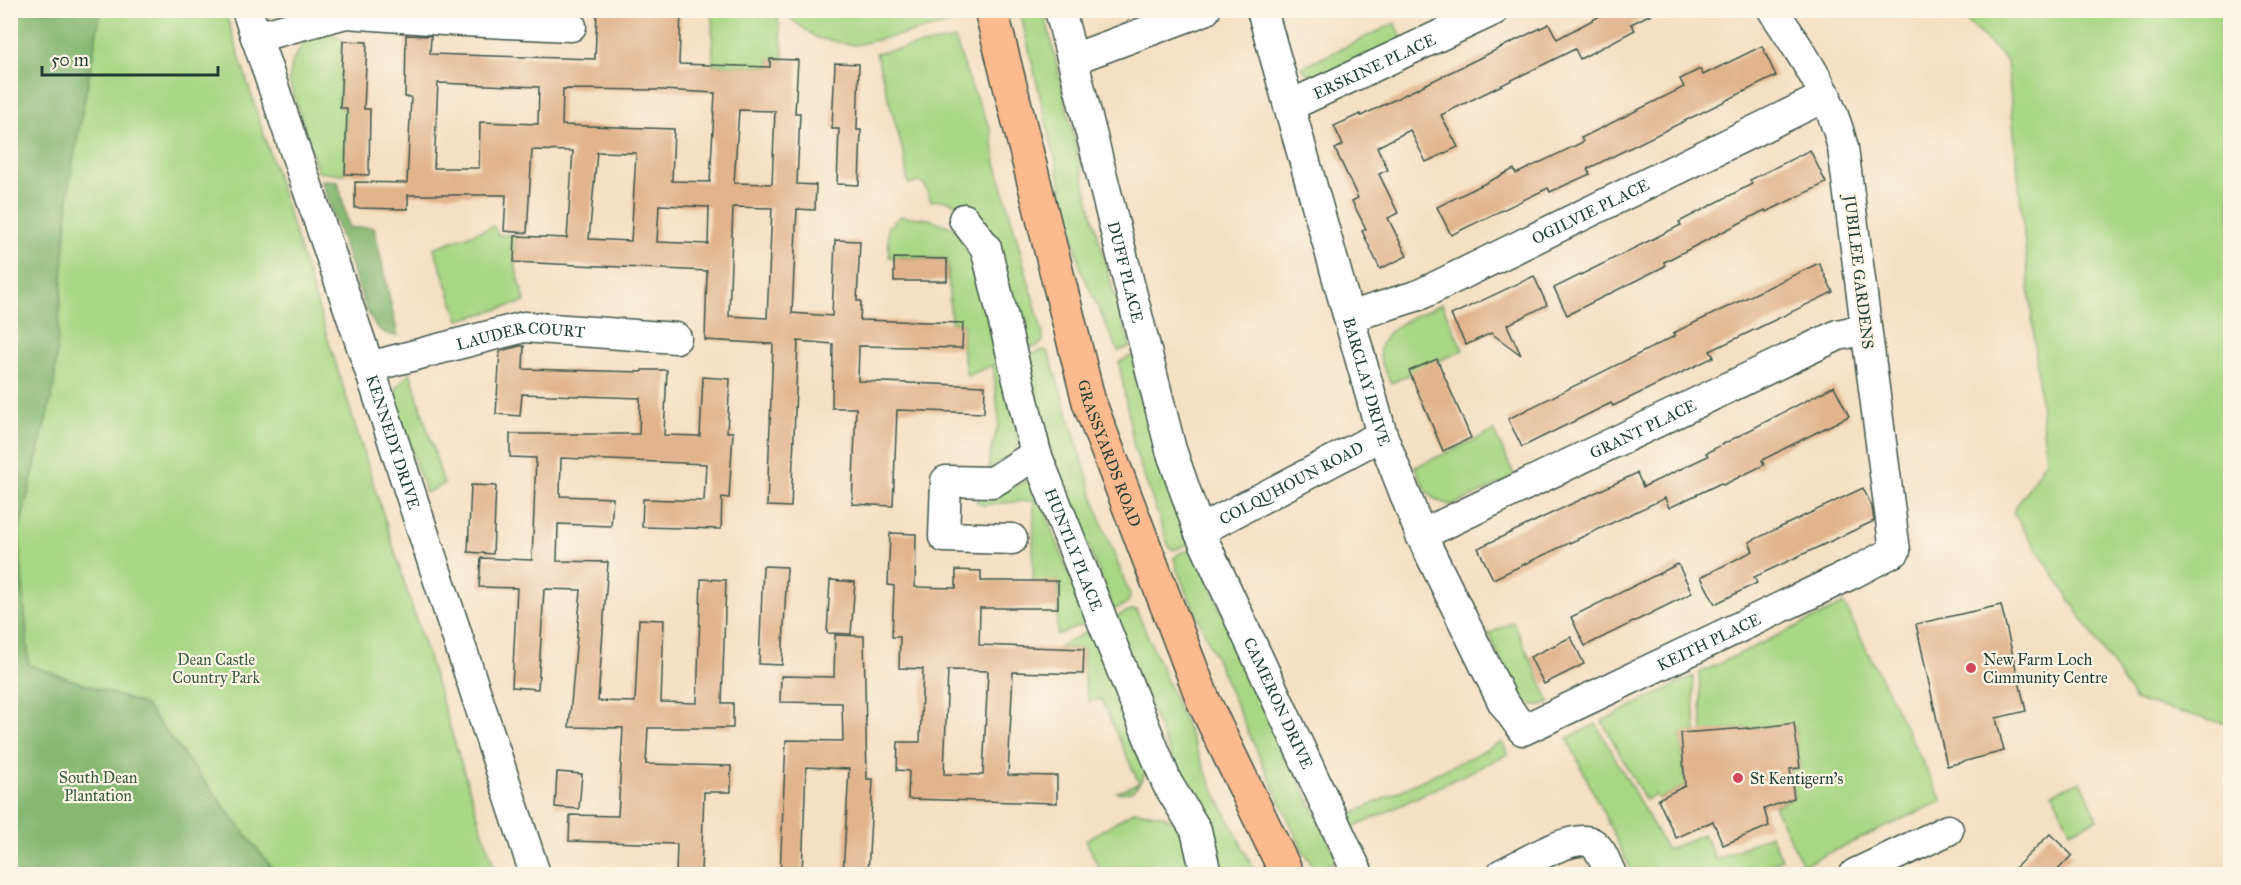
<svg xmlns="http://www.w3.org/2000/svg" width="2241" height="885" font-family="'IM FELL Great Primer',serif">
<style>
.green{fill:#a8d785;stroke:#648a5c;stroke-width:1.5}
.forest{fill:#86b872;stroke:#527a53;stroke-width:1.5}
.building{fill:#e1b48d;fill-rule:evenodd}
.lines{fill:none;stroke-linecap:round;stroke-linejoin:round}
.minor-casing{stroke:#3f5549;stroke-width:33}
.major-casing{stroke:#3f5549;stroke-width:36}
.minor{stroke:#fff;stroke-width:30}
.major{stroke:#fcba8e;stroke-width:33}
.poi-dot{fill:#d1495b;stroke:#fcf5e5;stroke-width:2}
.labels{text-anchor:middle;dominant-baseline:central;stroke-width:4.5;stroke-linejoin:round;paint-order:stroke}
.street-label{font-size:16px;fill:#1f3d34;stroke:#fcf5e5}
.park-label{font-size:16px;fill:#3a5c44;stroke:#fcf5e5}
.poi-label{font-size:16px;fill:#1f3d34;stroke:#fcf5e5;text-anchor:start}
</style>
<rect width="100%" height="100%" fill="#fcf5e5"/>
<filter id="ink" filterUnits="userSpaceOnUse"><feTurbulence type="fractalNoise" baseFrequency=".0167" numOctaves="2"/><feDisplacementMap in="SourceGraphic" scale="12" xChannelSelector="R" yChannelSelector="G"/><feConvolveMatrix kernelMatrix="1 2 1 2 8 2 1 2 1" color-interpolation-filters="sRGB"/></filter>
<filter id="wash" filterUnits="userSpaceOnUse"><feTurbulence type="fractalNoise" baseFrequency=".008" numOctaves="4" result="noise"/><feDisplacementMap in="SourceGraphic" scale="24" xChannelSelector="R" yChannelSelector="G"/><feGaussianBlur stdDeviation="1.35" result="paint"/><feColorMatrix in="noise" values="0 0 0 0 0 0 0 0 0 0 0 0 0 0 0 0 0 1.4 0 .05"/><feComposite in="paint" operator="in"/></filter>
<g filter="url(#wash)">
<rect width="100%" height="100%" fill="#f4e0c3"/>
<g class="green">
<path d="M10 11H225L496 874H11Z"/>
<path d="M712 11H777L784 59H770V67L713 65Z"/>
<path d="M790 11H950V24L855 45 817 38 791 19Z"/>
<path d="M1020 11H1044C1071 123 1094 237 1131 347L1118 351 1081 270Z"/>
<path d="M1957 11H2230V725L2135 700 2013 512 2046 460 2007 61Z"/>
<path d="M1395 23 1404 42 1321 78 1307 73 1301 68Z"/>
<path d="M330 32 343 41 340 108H347L345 174 318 172 289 81 293 60 305 41Z"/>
<path d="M955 39 971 86 991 130 996 163 1043 334V341L1038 346 1020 349 974 214C960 206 948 197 931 201L924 184 919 182 908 184 904 155 876 53Z"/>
<path d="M901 216 929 219 957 229 973 259 1020 443 1013 454 989 469V460L999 422 993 365 967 376 962 348 963 323 951 322 947 259 889 257 888 227Z"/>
<path d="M494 226 498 235H515L514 262 525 302 459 320 434 248Z"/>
<path d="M1442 304 1463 350 1391 383C1388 376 1383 368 1381 361 1371 329 1421 314 1442 304Z"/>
<path d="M1045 350 1049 354 1101 521 1130 595 1128 603 1113 610 1047 440 1023 357Z"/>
<path d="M1133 355 1195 541 1174 550 1169 547 1134 447 1119 362Z"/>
<path d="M410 372 444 484 426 493 395 405 397 387Z"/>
<path d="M1494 431 1515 477 1454 505C1427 502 1425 489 1415 467Z"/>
<path d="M1033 477 1087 623 1057 635 1058 581 1033 582 1034 500 983 505 976 502 980 495 1005 491Z"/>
<path d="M1197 548 1220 608 1278 737 1338 860 1316 870 1303 851 1250 736 1177 570 1174 558 1180 553Z"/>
<path d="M1844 604 1942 801 1803 865 1774 806 1794 798 1790 769 1800 767 1794 724 1748 729 1747 728 1703 732 1699 673Z"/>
<path d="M1131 610H1136L1140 618 1212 786 1256 874H1214L1184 783 1167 747 1113 618Z"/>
<path d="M1513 622 1550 702C1542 706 1532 707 1524 700 1512 691 1496 649 1489 634Z"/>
<path d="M1091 629 1146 771C1139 785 1134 796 1117 792L1139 783 1101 699 1089 702 1083 674 1084 649 1057 648Z"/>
<path d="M1693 676 1696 732 1681 734 1685 786 1658 799 1655 795 1645 800 1602 721Z"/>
<path d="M1596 724 1667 850 1703 834 1716 860 1770 835 1782 859 1750 874H1633L1567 738Z"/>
<path d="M1502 742 1508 754 1351 829 1345 817Z"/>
<path d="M2081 781 2098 819 2070 831 2053 793Z"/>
<path d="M1134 811 1163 815 1180 826 1196 874H1102L1086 840Z"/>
</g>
<g class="forest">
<path d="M10 11H101L70 178 54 387 19 532 29 665 145 705 277 874H11Z"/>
<path d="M321 180 338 182 349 228 374 227 398 336C379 335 374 325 366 309Z"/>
</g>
<g id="blocks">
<g class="building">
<path d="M597 10H681L679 64 770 67V59L798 60 795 113H800L797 184 816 185 815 210 797 209 792 313 832 316 835 240 860 241 857 301H861L860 320 963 323 962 348 859 346 858 381 985 386 984 413 897 410 893 506 852 504 856 408H832L833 344 798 341 791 507 767 506 773 344 705 340 707 271 514 262 515 236 567 238 573 151 532 150 527 233 504 231 506 195H408V209L355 208V182L407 183 411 97H405L406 35 431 36 430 54 595 59ZM438 83 539 87 538 124 480 122 479 168H434ZM563 89 662 90 715 93 710 182 672 181 674 129 562 125ZM739 110 775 111 772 184 734 183ZM597 152 636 153 631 241 589 239ZM659 205 709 207 708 244 657 242ZM733 207 772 208 767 318 729 316Z"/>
<path d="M1611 10H1659L1631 24 1635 30 1580 59 1575 49 1441 115 1458 147 1426 162 1410 130 1377 147 1388 170 1379 174 1398 213 1388 218 1407 256 1380 269 1362 231 1366 229 1352 201 1358 198 1335 149 1343 145 1334 126 1360 114 1361 116 1549 24 1557 39Z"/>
<path d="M343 41 367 42 364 109H370L369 175 345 174 347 108H340Z"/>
<path d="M1762 46 1776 76 1587 169 1590 174 1550 192 1548 188 1451 235 1437 207 1514 169 1516 174 1583 142 1581 138 1684 87 1680 79 1700 69 1703 75Z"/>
<path d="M835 63 859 64 857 130H861L859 185 837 184 839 129H832Z"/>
<path d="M1810 150 1826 183 1766 212 1765 210 1664 262 1665 266 1567 315 1554 288 1681 225 1679 222 1752 184 1750 180Z"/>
<path d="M894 258 947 259V281H894Z"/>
<path d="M1819 263 1833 292 1710 351 1714 357 1613 406 1611 403 1522 447 1508 419 1675 336 1673 333Z"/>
<path d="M1534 276 1547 305 1507 325 1521 355 1491 333 1466 345 1451 315Z"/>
<path d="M520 346H524L523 369 642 372V370H667L664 435 700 436 703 377 730 379 727 432H733L729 498 722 497 721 529 642 527 643 499 704 501 706 464 561 458 560 496 613 498 611 526 558 524 557 561 608 562 598 701 635 702 639 619 664 620 661 702 697 703 701 579 726 580 722 703H733V728H648L646 764 731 766V792H704L701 874H676L677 844 569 841 570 815 618 816 623 728 569 727 581 590 544 589 538 689 512 687 517 588 479 587 481 558 532 560 536 458 510 457V434H639L640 398 522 394 520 416 496 414 500 351Z"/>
<path d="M1437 359 1471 438 1443 451 1409 371Z"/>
<path d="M1834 386 1849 416 1762 460 1764 465 1723 485 1721 483 1669 508 1665 498 1493 579 1478 548 1637 473 1643 487 1708 456 1706 453Z"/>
<path d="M471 485 496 486 493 554 468 552Z"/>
<path d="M1863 488 1872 507 1874 521 1754 577 1757 583 1715 604 1701 577 1753 551 1749 542Z"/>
<path d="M890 533 916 534 915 587 956 588V570L981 571V581H1058V608H980L979 645 1084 649 1083 674 1013 672 1008 775 1057 776V803L908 799 909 771 897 770 898 742H920L923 669 899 668 900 637H892L894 586 888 585ZM948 670 988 671 983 775 944 774Z"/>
<path d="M1678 564 1692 593 1585 646 1571 617Z"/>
<path d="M763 566 787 567 782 665 759 664Z"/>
<path d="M830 580 855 582 851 634 827 633Z"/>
<path d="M2001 605 2026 711 1996 718 2004 751 1947 766 1916 624Z"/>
<path d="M835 635 864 636 867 779H873L868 874H843L849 769 806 767 802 874H780L786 740 843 741 842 703 780 702 781 676 834 677Z"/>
<path d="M1571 637 1584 664 1544 684 1530 657Z"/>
<path d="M1794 723 1800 768 1790 769 1794 798 1764 809 1769 826 1723 845 1713 821 1676 838 1658 799 1685 786 1681 733 1748 728V729Z"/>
<path d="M557 772 582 774 579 809 555 807Z"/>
<path d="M2050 834 2072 855 2054 874H2009Z"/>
</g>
</g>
</g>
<g filter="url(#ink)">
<use href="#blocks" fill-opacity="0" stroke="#3f5549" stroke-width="1.5"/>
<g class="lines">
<defs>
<g id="minor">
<path id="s1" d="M247 10 369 367 535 874"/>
<path id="s2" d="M1060 10 1171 450 1199 531 1358 874"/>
<path id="s3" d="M1262 10 1382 435 1421 535 1503 702 1523 730 1853 573 1895 551 1843 148C1830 93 1804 57 1773 10"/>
<path d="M256 37 346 13 444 20 571 26"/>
<path d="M1073 59 1205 10"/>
<path id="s4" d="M1289 106 1494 10"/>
<path id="s5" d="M964 219 986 248 1036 454 1167 783 1196 830 1206 874"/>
<path id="s6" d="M1349 317 1419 295 1826 96"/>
<path id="s7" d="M369 367 524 327 676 338"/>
<path id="s8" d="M1199 531 1382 435"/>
<path id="s9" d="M1421 535 1838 335 1866 329"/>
<path d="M1012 539 944 537 946 481 993 482 1036 454"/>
<path d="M1502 874C1520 866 1574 832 1592 843 1602 849 1606 865 1611 874"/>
<path d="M1855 874 1948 830"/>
</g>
<g id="major">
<path id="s10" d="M991 10 1089 402 1204 702 1287 874"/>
</g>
</defs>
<use href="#minor" class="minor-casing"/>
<use href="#major" class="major-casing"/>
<use href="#minor" class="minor"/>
<use href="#major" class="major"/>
</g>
</g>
<g class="poi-dot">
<circle cx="1971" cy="668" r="6"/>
<circle cx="1738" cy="778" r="6"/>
</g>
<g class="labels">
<g class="street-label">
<text stroke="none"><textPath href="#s4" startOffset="94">ERSKINE PLACE</textPath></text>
<text stroke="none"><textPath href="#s6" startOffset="264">OGILVIE PLACE</textPath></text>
<text stroke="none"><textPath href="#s2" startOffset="270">DUFF PLACE</textPath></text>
<text transform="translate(1859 272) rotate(83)">JUBILEE GARDENS</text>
<text stroke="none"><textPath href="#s7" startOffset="156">LAUDER COURT</textPath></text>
<text stroke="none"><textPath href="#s3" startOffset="386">BARCLAY DRIVE</textPath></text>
<text stroke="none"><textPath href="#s9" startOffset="246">GRANT PLACE</textPath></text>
<text stroke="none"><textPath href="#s1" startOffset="456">KENNEDY DRIVE</textPath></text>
<text stroke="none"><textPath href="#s10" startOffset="459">GRASSYARDS ROAD</textPath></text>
<text stroke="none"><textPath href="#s8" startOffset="104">COLQUHOUN ROAD</textPath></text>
<text stroke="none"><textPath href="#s5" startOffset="351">HUNTLY PLACE</textPath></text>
<text stroke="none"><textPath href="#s3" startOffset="975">KEITH PLACE</textPath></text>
<text stroke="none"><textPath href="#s2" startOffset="729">CAMERON DRIVE</textPath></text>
</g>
<g class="park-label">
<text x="216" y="659">Dean Castle<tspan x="216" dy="18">Country Park</tspan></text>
<text x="98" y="777">South Dean<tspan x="98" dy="18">Plantation</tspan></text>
</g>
<g class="poi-label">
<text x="1983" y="659">New Farm Loch<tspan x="1983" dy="18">Cimmunity Centre</tspan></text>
<text x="1750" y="778">St Kentigern's</text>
</g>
</g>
<rect width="2241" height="885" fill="none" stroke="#fcf5e5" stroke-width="36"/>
<path d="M42 66v9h176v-9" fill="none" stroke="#1f3d34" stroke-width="3"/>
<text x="51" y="66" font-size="18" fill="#1f3d34" stroke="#fcf5e5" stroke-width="4.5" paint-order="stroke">50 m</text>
</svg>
